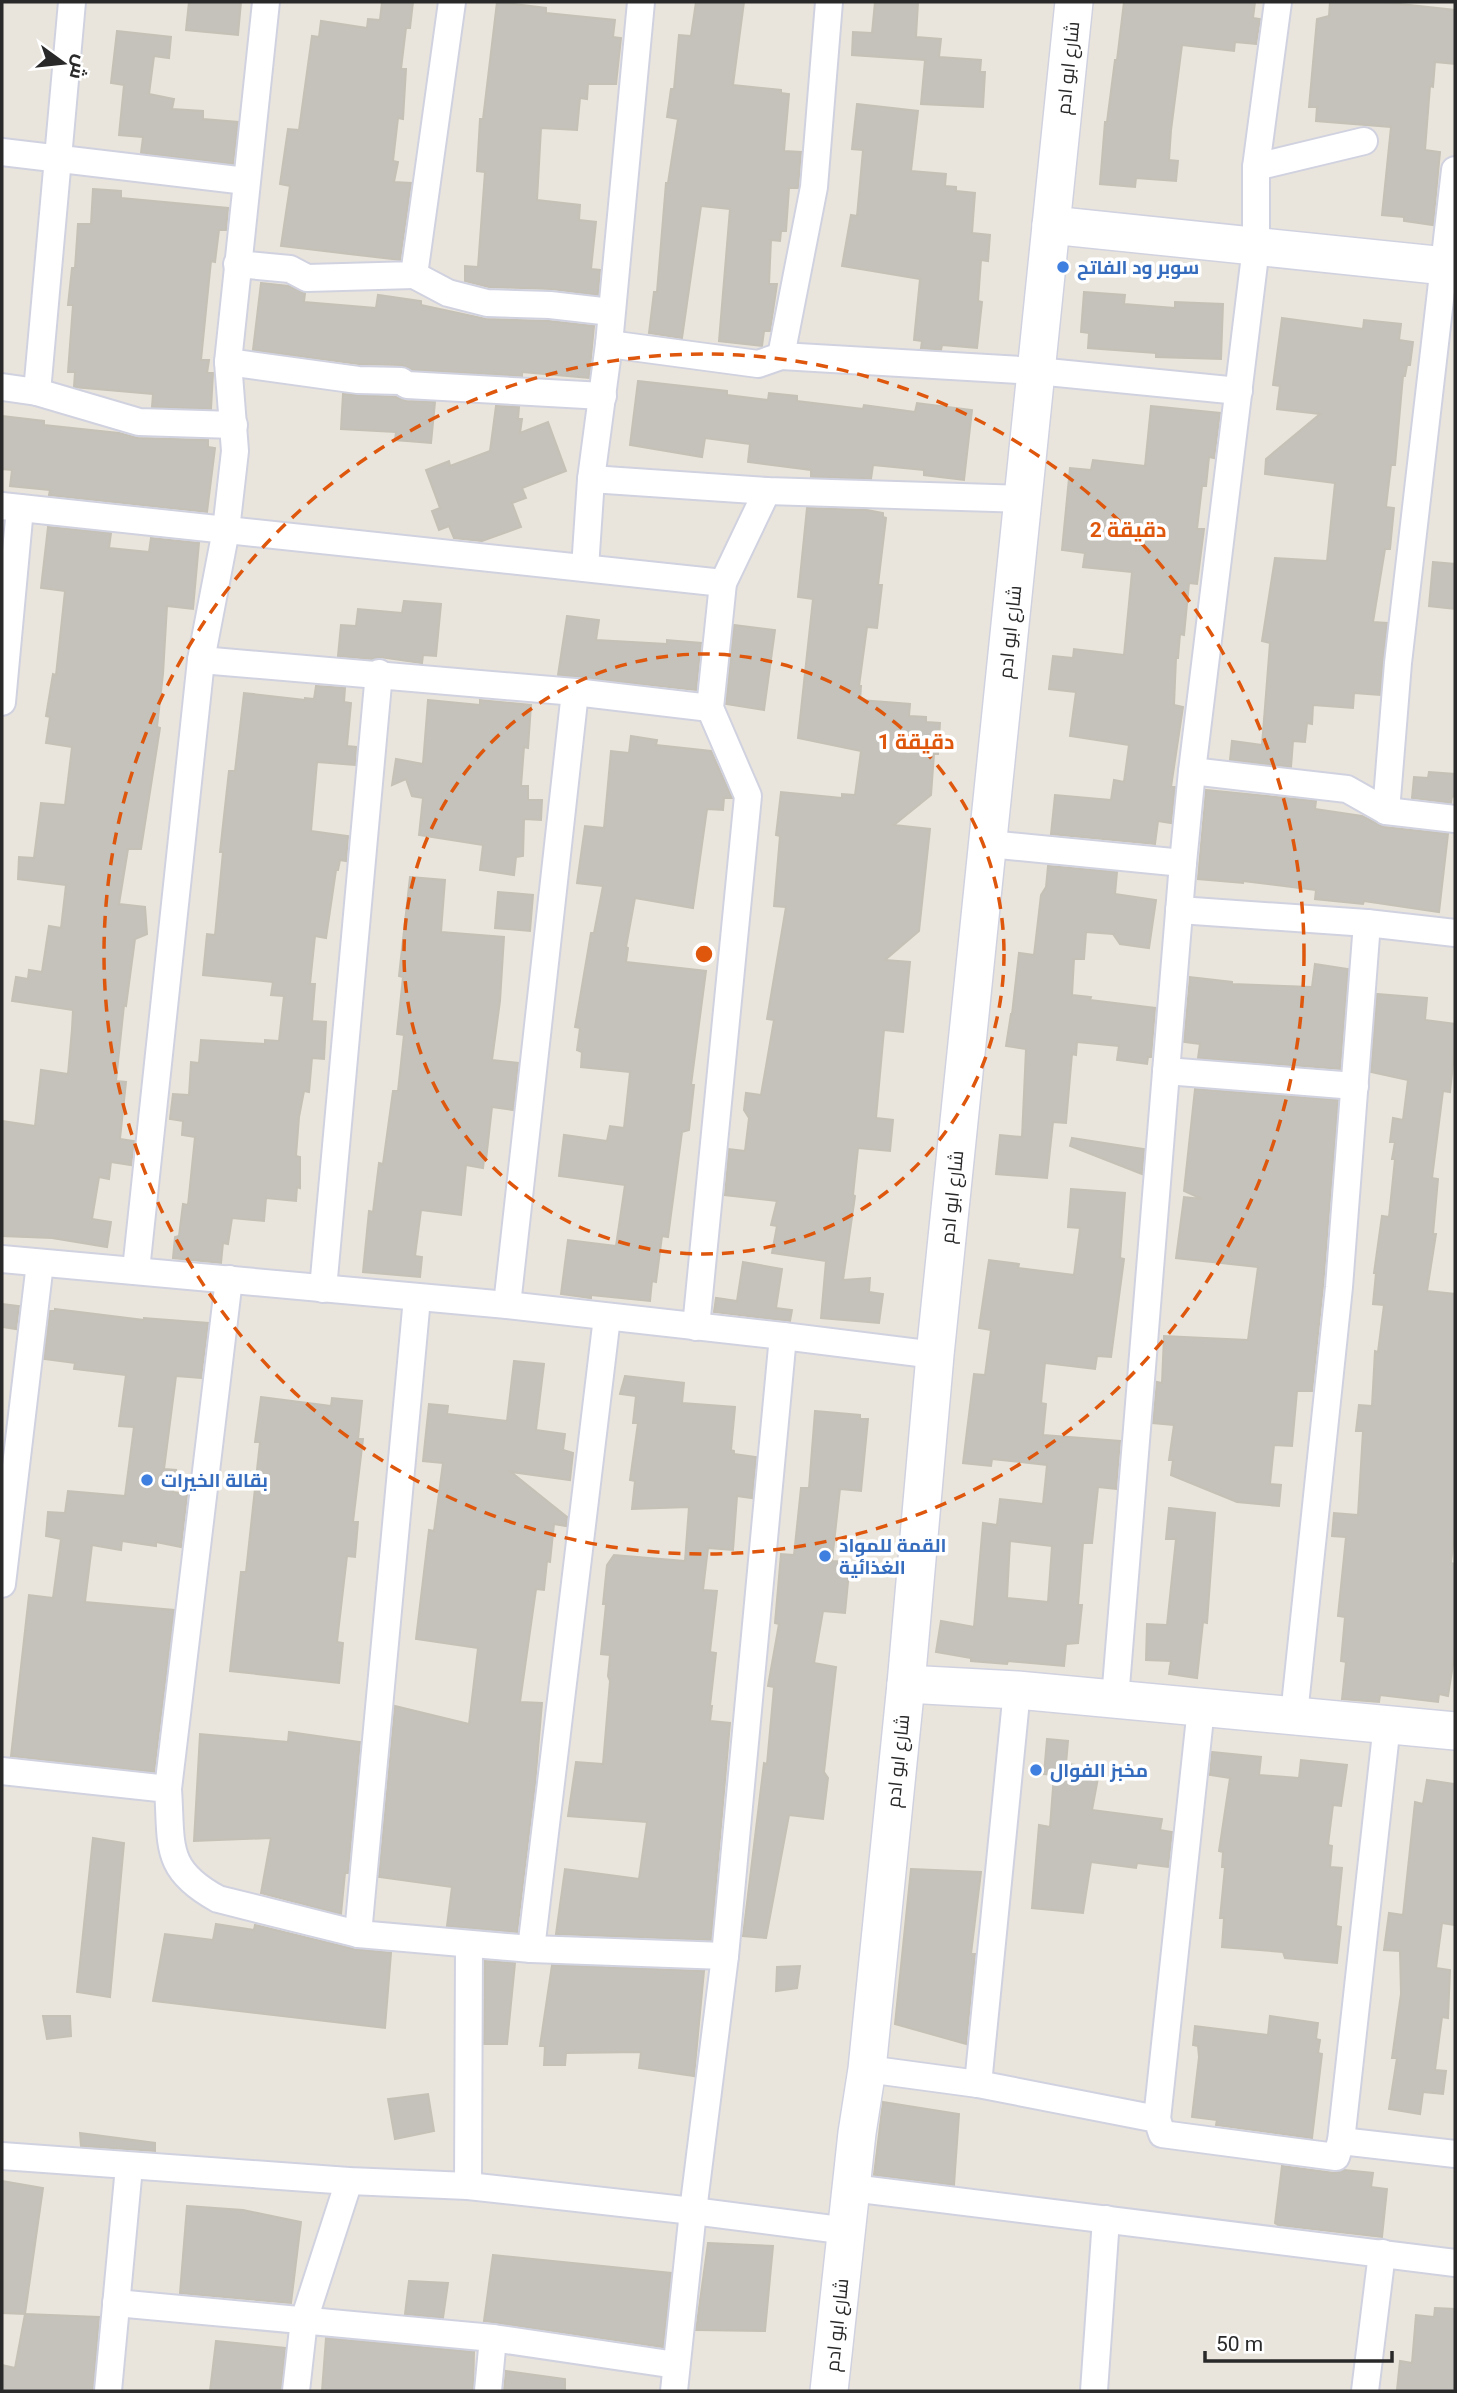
<svg xmlns="http://www.w3.org/2000/svg" width="1457" height="2393" font-family="Roboto,Cairo,sans-serif">
<style>
.building{fill:#c5c2bb;stroke:#c5c1b6;stroke-width:2;fill-rule:evenodd}
.lines{fill:none;stroke-linecap:round;stroke-linejoin:round}
.street-casing{stroke:#d1d2e0;stroke-width:30}
.secondary-casing{stroke:#d1d2e0;stroke-width:40}
.street{stroke:#fff;stroke-width:26}
.secondary{stroke:#fff;stroke-width:37}
.ring{fill:none;stroke:#de570d;stroke-width:3.5;stroke-dasharray:12 9}
.shop-dot{fill:#3f7fe0;stroke:#fff;stroke-width:2.5}
.labels{text-anchor:middle;dominant-baseline:central;stroke-width:7;stroke-linejoin:round;paint-order:stroke}
.street-label{font-size:19px;fill:#292929;stroke:#fff}
.shop-label{font-size:19px;font-weight:bold;fill:#366cbe;stroke:#fff;text-anchor:start}
.centre{fill:#de570d;stroke:#fff;stroke-width:3.5}
.ring-label{font-size:21px;text-anchor:middle;font-weight:bold;fill:#de570d;stroke:#fff;stroke-width:7;stroke-linejoin:round;paint-order:stroke}
</style>
<rect width="100%" height="100%" fill="#eae5dc"/>
<g class="building">
<path d="M189 2H241L238 35 186 30Z"/>
<path d="M382 2H413L410 28H406L401 69H406L403 119 398 118 393 161 398 162 394 182 411 183 400 260 281 246 290 186 280 184 288 129 299 130 312 36 319 37 321 21 367 28 368 19 380 20Z"/>
<path d="M497 2 546 8V13L615 20 613 37 621 38 616 84H588L587 99 580 98 577 130 541 128 537 200 580 205 579 220 596 222 591 269 600 270 598 295 551 289 489 287 465 281V266L478 267 485 172 477 171 480 119H483Z"/>
<path d="M696 2H744L733 85 781 90V93L789 94 784 151 801 152 798 188H789L786 231H781L780 241 771 240 769 284H777L770 331H764L762 346 719 341 730 209 701 206 682 338 649 333 654 292H657L666 183H668L678 119 667 117 671 89H674L679 35 691 36Z"/>
<path d="M875 2H918L916 37 941 39 939 57 981 60 980 72H985L983 107 921 104 925 60 852 55 853 32 872 33Z"/>
<path d="M1124 2H1255L1253 18 1260 19 1256 44 1235 42 1234 51 1182 45 1171 130 1169 160 1178 161 1176 181 1136 178 1135 187 1100 184 1105 122H1107L1115 60H1117Z"/>
<path d="M1330 2H1382L1455 10V64L1435 62 1433 87 1430 86 1425 150 1440 152 1433 225 1404 221V217L1382 215 1391 127 1316 121 1317 107H1309L1317 19 1329 16Z"/>
<path d="M117 31 171 37 169 58 154 56 149 94 174 99 172 109 203 111V119L238 122 233 164 141 153 143 137 119 135 124 85 111 83Z"/>
<path d="M857 104 918 111 911 171 946 174 945 186 956 187V191L975 193 972 233 990 235 988 261 981 260 978 301 982 302 977 348 942 345 941 350 921 348 922 341 914 340 920 279 842 266 851 215 857 216 863 150 852 149Z"/>
<path d="M93 189 121 191V198L228 208 226 230H219L215 262 211 261 201 360H209L207 373H213L211 409 152 407 153 394 74 387 75 372H68L73 305H68L72 268H75L78 224H91Z"/>
<path d="M261 283 289 286 305 293 304 302 376 308 378 295 421 301V305L486 319 549 321 594 326 589 378 522 372V376L412 370 401 365 359 364 253 350Z"/>
<path d="M1084 292 1125 295 1124 304 1175 308V302L1223 304 1221 359 1156 357V353L1088 348 1089 333 1081 332Z"/>
<path d="M1282 318 1363 329 1364 320 1401 324 1399 340 1413 342 1410 365H1407L1405 376H1403L1395 465H1391L1386 507 1394 508 1390 549H1385L1373 622 1387 623 1380 695 1354 693 1353 708 1313 705 1312 724 1307 723 1305 742 1293 741 1291 767 1230 760 1232 741 1262 745 1270 643 1262 641 1275 558 1327 561 1335 483 1265 474 1266 459 1320 414 1277 409 1280 386 1273 385Z"/>
<path d="M638 381 727 391V395L768 400 769 393 797 396V401L863 409 864 405 915 412 917 403 972 410 964 480 924 475V470L873 465 871 479 811 477V470L748 462 750 444 705 438 702 457 630 445Z"/>
<path d="M343 394 396 397 406 401 435 402 431 443 395 440 396 432 341 429Z"/>
<path d="M496 406 519 407 518 419H522L520 433 548 422 566 471 522 488 526 498 512 503 521 527 482 541 454 538 449 526 439 530 432 511 440 508 426 470 449 461 450 466 490 451Z"/>
<path d="M1151 406 1220 413 1214 458 1209 457 1206 486H1202L1197 529H1204L1197 584 1189 583 1184 635 1180 634 1178 658H1176L1174 705 1183 707 1171 787H1175L1171 823 1158 821 1155 844 1051 834 1055 795 1111 800 1114 780 1124 782 1129 745 1070 736 1076 692 1049 689 1053 656 1073 658 1074 649 1124 655 1132 572 1083 567 1085 553 1062 550 1070 468 1091 470 1093 460 1145 466Z"/>
<path d="M2 416 44 421V425L119 433 138 438 208 440V447L215 448 207 512 49 495 50 490 10 486 12 470 2 469Z"/>
<path d="M807 508 867 510 883 513V517L886 518 878 585H882L877 628 867 627 859 686H861L860 700 910 704 909 716 926 717V722L940 723 938 754H934L931 795 894 825 930 829 919 931 885 960 910 962 903 1032 884 1030 876 1118 893 1120 890 1151 858 1148 853 1195 855 1196 843 1280 870 1278 869 1292 883 1294 879 1323 821 1318 826 1261 772 1253 777 1226 771 1225 777 1201 725 1195 729 1149 745 1151 749 1118 744 1110 746 1093 761 1095 774 1020 767 1019 786 907 774 906 780 836 776 835 781 792 842 798V794L855 795 861 751 798 738 813 599 798 597Z"/>
<path d="M48 527 111 533 109 548 149 552 151 538 199 543 193 609 167 606 163 674 157 727 160 728 141 849H128L119 904 145 907 147 934 135 939 126 1006 124 1005 116 1081 126 1082 120 1139 134 1141 131 1165 111 1162 109 1179 99 1177 92 1219 111 1222 107 1247 52 1238 2 1236V1121L35 1126 41 1070 68 1074 72 1029 73 1010 12 1001 16 977 28 979 29 970 42 972 49 926 61 928 66 885 18 879 19 857 34 858 41 803 65 805 72 747 46 743 50 717 46 716 53 674 56 675 65 591 41 588Z"/>
<path d="M1433 562 1455 564V609L1429 606Z"/>
<path d="M404 601 441 604 436 656 423 655 422 663 380 657 372 659 338 656 341 625 356 626 358 609 402 613Z"/>
<path d="M567 616 599 620 596 640 667 644V640L701 643 696 690 558 675Z"/>
<path d="M734 625 775 630 764 710 726 704Z"/>
<path d="M316 686 345 688 344 702 351 703 347 746 356 747 355 765 317 762 311 831 348 836 346 861 340 860 338 870H336L326 938 315 936 310 984H315L312 1021 326 1022 324 1059 312 1058 309 1092 304 1091 299 1117 296 1156 300 1157V1188L297 1187 296 1201 266 1198 264 1221 232 1218 228 1244 223 1243 221 1263 173 1258 175 1237 179 1236 183 1204 188 1205 195 1137 182 1135 183 1121 170 1119 173 1094 189 1095 191 1062 199 1063 201 1040 265 1044V1040L279 1041 284 996 271 995 273 982 203 975 207 934 215 935 223 852H220L229 771H235L244 693 305 700V698L314 699Z"/>
<path d="M428 700 480 705V700L531 705 528 748 524 747 521 786H528V800H542L541 820 524 819 523 856 516 857 514 875 480 870 483 845 419 835 423 798 412 796 406 779 392 785 396 759 423 764Z"/>
<path d="M631 736 657 740 656 745 711 751 732 798H724L723 810 707 809 693 908 635 898 626 947 628 948 626 962 706 971 691 1085H694L689 1130 682 1132 668 1237 662 1236 656 1282 652 1281 650 1301 591 1295V1298L561 1294 568 1240 616 1246 625 1185 559 1176 564 1135 607 1141 610 1126 624 1128 630 1072 581 1067 582 1052 577 1050 580 1028 575 1027 591 933H594L603 886 577 883 585 826 604 828 611 751 629 753Z"/>
<path d="M1429 772 1455 774V797L1452 796 1451 803 1412 798 1414 777 1428 778Z"/>
<path d="M1206 790 1316 801 1315 809 1362 816 1384 827 1448 834 1439 912 1364 901 1363 904 1315 899 1316 890 1243 881V883L1198 879Z"/>
<path d="M1048 866 1117 872 1115 894 1156 900 1149 948 1120 944 1113 934 1086 932 1084 959H1074L1072 995 1091 997 1090 1000 1155 1008 1151 1057H1148L1147 1064 1117 1060 1119 1046 1077 1042 1076 1055 1072 1054 1066 1123 1053 1122 1047 1178 996 1174 1000 1135 1022 1137 1026 1049 1006 1046 1011 1014H1012L1019 953 1034 955 1041 895 1046 887Z"/>
<path d="M410 877 445 880 441 932 504 937 500 1001 492 1060 518 1063 513 1110 492 1107 486 1160H484L483 1168 466 1165 461 1215 421 1210 415 1256 422 1257 420 1277 363 1272 369 1211 373 1212 379 1163 383 1164 393 1091H398L404 1035 397 1034 403 977 399 976Z"/>
<path d="M498 892 533 895 530 931 495 928Z"/>
<path d="M1315 964 1348 969 1340 1069 1198 1058 1200 1044 1184 1042 1190 977 1232 982V984L1312 987Z"/>
<path d="M1377 994 1427 998 1425 1020 1455 1024V1046L1450 1092 1443 1091 1432 1178 1438 1179 1433 1234H1436L1427 1291 1455 1294V1528L1451 1563 1455 1564V1652L1448 1696 1439 1694 1438 1702 1380 1695 1379 1702 1342 1699 1346 1662 1341 1661 1345 1617 1338 1616 1346 1537 1332 1536 1334 1513 1358 1515 1363 1431H1356L1359 1405 1372 1406 1375 1351 1378 1352 1384 1305 1373 1304 1376 1273H1374L1382 1216 1389 1217 1395 1159H1392L1395 1142H1390L1393 1118 1403 1120 1408 1080 1371 1072Z"/>
<path d="M1195 1089 1338 1100 1323 1286 1312 1391H1297L1292 1446 1274 1445 1270 1484 1281 1485 1279 1506 1237 1502 1171 1475 1173 1460H1169L1174 1425 1153 1423 1157 1382 1162 1383 1164 1336 1248 1340 1258 1267 1176 1258 1184 1197 1202 1199 1184 1191Z"/>
<path d="M1072 1138 1144 1149 1142 1174 1070 1146Z"/>
<path d="M1071 1189 1125 1193 1120 1258 1124 1259 1111 1357 1097 1356 1095 1369 1045 1363 1041 1403 1046 1404 1043 1435 1120 1441 1116 1489 1098 1487 1092 1543H1083L1078 1605H1082L1078 1643 1066 1644 1064 1666 1008 1661 1007 1664 971 1661V1658L936 1652 941 1621 974 1627 983 1523 997 1525 1000 1499 1043 1504 1047 1465 992 1459 991 1466 963 1463 974 1374 985 1375 991 1330 979 1328 989 1260 1019 1264 1018 1268 1074 1275 1080 1228 1068 1227ZM1010 1541 1052 1546 1048 1602 1007 1598Z"/>
<path d="M743 1262 782 1269 776 1308 792 1310 790 1321 714 1312 716 1298 737 1301Z"/>
<path d="M2 1304 19 1306 16 1329 2 1327Z"/>
<path d="M55 1309 144 1320V1318L208 1323 201 1378 176 1376 164 1469 176 1470 173 1492 187 1494 181 1547 156 1542V1546L122 1541 121 1550 92 1545 85 1602 174 1610 154 1772 11 1756 29 1595 53 1598 61 1539 46 1536 48 1512 65 1513 68 1491 125 1496 134 1427 119 1426 126 1375 74 1369 75 1363 44 1359 50 1311H55Z"/>
<path d="M514 1361 544 1364 536 1430 565 1434 563 1450 573 1453 570 1480 511 1472 567 1517 566 1526 554 1524 550 1562 547 1561 544 1590 536 1589 520 1702 542 1703 535 1784 517 1932 447 1926 452 1887 379 1877 395 1706 469 1724 478 1648 416 1639 429 1530 434 1531 443 1463 423 1461 429 1404 448 1406 447 1414 507 1421Z"/>
<path d="M625 1376 684 1383 682 1403 735 1407 731 1450 734 1451V1454L756 1457 752 1498 737 1496 733 1550 708 1548 703 1590 717 1591 710 1652 716 1653 710 1706H712L710 1721 730 1723 711 1940 556 1934 565 1869 639 1879 647 1822 568 1816 576 1762 603 1764 610 1681 608 1676 610 1655 601 1654 606 1604H603L607 1565 614 1555 685 1561 689 1507 632 1509 635 1481 630 1480 638 1423H633L636 1396 620 1394Z"/>
<path d="M261 1397 331 1406 332 1398 362 1401 358 1439H363L353 1522H358L355 1557 347 1556 337 1642 343 1643 339 1683 230 1671 241 1572H246L260 1442H255Z"/>
<path d="M815 1411 860 1415V1419H868L861 1491 840 1489 832 1561 850 1562 845 1613 823 1611 814 1663 836 1667 824 1772 828 1778 823 1819 789 1815 766 1938 743 1936 764 1763 767 1764 774 1687 768 1686 779 1624 775 1623 781 1554 794 1555 801 1488H809Z"/>
<path d="M1169 1508 1215 1513 1207 1623 1203 1622 1197 1678 1169 1674 1171 1661 1146 1660 1147 1624 1167 1625 1176 1539H1166Z"/>
<path d="M289 1732 360 1742 348 1873H345L341 1914 261 1893 271 1838 194 1841 200 1734 288 1742Z"/>
<path d="M1047 1739 1068 1741 1066 1764 1075 1765 1074 1774 1098 1778 1092 1810 1162 1819 1160 1830 1172 1832 1168 1867 1137 1863 1136 1868 1091 1862 1083 1913 1032 1908 1039 1825 1050 1827 1054 1775 1044 1774Z"/>
<path d="M1212 1752 1261 1757 1259 1775 1299 1778 1301 1760 1347 1765 1341 1806 1333 1805 1328 1845 1332 1846 1330 1867 1342 1868 1336 1926 1341 1927 1337 1963 1285 1958 1283 1952 1222 1947 1224 1918H1220L1225 1867H1222L1223 1852 1219 1851 1230 1778 1210 1775Z"/>
<path d="M1427 1780 1455 1784V1925L1442 1923 1436 1968 1450 1970 1448 2018 1442 2017 1435 2070 1446 2071 1443 2094 1423 2092 1420 2114 1389 2109 1397 2058H1392L1401 1994 1400 1951 1384 1950 1389 1913 1403 1915 1415 1802 1423 1804Z"/>
<path d="M93 1838 124 1843 110 1997 77 1992Z"/>
<path d="M911 1869 981 1872 971 1954H975L966 2044 895 2024Z"/>
<path d="M216 1924 254 1930 255 1925 354 1949 391 1953 385 2028 153 2001 165 1934 213 1940Z"/>
<path d="M485 1961 515 1963 507 2044H484Z"/>
<path d="M552 1965 704 1971 694 2076 639 2068 641 2052 566 2053 565 2065H544L545 2046H540Z"/>
<path d="M800 1966 797 1988 776 1991 777 1967Z"/>
<path d="M43 2016H70L71 2036 47 2039Z"/>
<path d="M1270 2016 1318 2023 1316 2039 1320 2040 1318 2053 1322 2054 1312 2138 1216 2125 1217 2120 1192 2117 1199 2057 1198 2046 1193 2045 1195 2026 1268 2035Z"/>
<path d="M428 2094 434 2131 395 2139 388 2099Z"/>
<path d="M883 2102 959 2114 954 2185 874 2175Z"/>
<path d="M80 2133 155 2143V2151L81 2146Z"/>
<path d="M1282 2166 1334 2173 1344 2170 1373 2173 1371 2187 1387 2189 1382 2237 1278 2225 1275 2223Z"/>
<path d="M2 2181 43 2188 25 2314 2 2313Z"/>
<path d="M187 2206 243 2210 301 2222 291 2303 180 2293Z"/>
<path d="M708 2243 773 2246 765 2331 696 2330Z"/>
<path d="M493 2255 671 2273 663 2347 484 2321Z"/>
<path d="M409 2281 448 2283 443 2318 405 2314Z"/>
<path d="M1435 2308 1455 2309V2391L1397 2390 1400 2361 1412 2363 1416 2315 1434 2317Z"/>
<path d="M25 2314 99 2317 93 2391H2V2365L15 2368Z"/>
<path d="M326 2338 474 2352 473 2391H322Z"/>
<path d="M216 2341 285 2348 281 2391H210Z"/>
<path d="M506 2371 565 2379V2391H504Z"/>
</g>
<g class="lines">
<defs>
<g id="street">
<path d="M2 152 246 181"/>
<path d="M1256 167 1364 141"/>
<path d="M237 264 290 269 307 278 414 275 452 2"/>
<path d="M414 275 448 293 487 303 550 305 611 312"/>
<path d="M609 344 758 364 781 356 814 187 829 2"/>
<path d="M781 356 1037 371 1239 391"/>
<path d="M228 362 358 380 401 381 407 385 603 396"/>
<path d="M2 387 37 392 139 422 234 425"/>
<path d="M37 392 72 2"/>
<path d="M591 479 767 491 1023 499"/>
<path d="M2 506 723 583"/>
<path d="M585 568 591 479 609 344 641 2"/>
<path d="M201 660 575 692 710 708"/>
<path d="M2 702 20 508"/>
<path d="M1192 771 1347 789 1386 811 1455 819"/>
<path d="M1386 811 1398 663 1455 170"/>
<path d="M989 844 1183 863"/>
<path d="M1179 910 1367 923 1455 933"/>
<path d="M1166 1071 1355 1086"/>
<path d="M2 1259 507 1305 783 1336 935 1355"/>
<path d="M136 1270 201 660 226 530 235 451 228 362 266 2"/>
<path d="M323 1289 379 673"/>
<path d="M507 1305 575 692"/>
<path d="M696 1327 748 796 710 708 723 583 767 491"/>
<path d="M2 1584 40 1263"/>
<path d="M1115 1699 1183 863 1192 771 1256 247V167L1278 2"/>
<path d="M1294 1715 1339 1287 1367 923"/>
<path d="M2 1771 168 1789C172 1845 163 1869 218 1899L358 1934 531 1949 725 1956"/>
<path d="M168 1789 229 1279"/>
<path d="M358 1934 417 1298"/>
<path d="M531 1949 607 1317"/>
<path d="M867 2069 978 2084 1157 2119 1162 2134 1336 2157 1341 2141 1455 2154"/>
<path d="M978 2084 1017 1690"/>
<path d="M1157 2119 1201 1708"/>
<path d="M1341 2141 1387 1724"/>
<path d="M2 2156 349 2181 468 2186 693 2211 848 2231"/>
<path d="M468 2186 469 1944"/>
<path d="M852 2188 1455 2263"/>
<path d="M116 2303 493 2338 676 2365"/>
<path d="M108 2391 129 2167"/>
<path d="M296 2391 304 2320 349 2181"/>
<path d="M488 2391 493 2338"/>
<path d="M674 2391 693 2211 725 1956 783 1336"/>
<path d="M1094 2391 1106 2219"/>
<path d="M1365 2391 1382 2253"/>
</g>
<g id="secondary">
<path d="M1051 225 1455 267"/>
<path d="M906 1684 1017 1690 1455 1731"/>
<path d="M829 2391 857 2133 867 2069 906 1684 935 1355 1074 2"/>
</g>
</defs>
<use href="#street" class="street-casing"/>
<use href="#secondary" class="secondary-casing"/>
<use href="#street" class="street"/>
<use href="#secondary" class="secondary"/>
</g>
<g class="ring">
<circle cx="704" cy="954" r="300"/>
<circle cx="704" cy="954" r="600"/>
</g>
<g class="shop-dot">
<circle cx="1063" cy="267" r="7"/>
<circle cx="147" cy="1480" r="7"/>
<circle cx="825" cy="1556" r="7"/>
<circle cx="1036" cy="1770" r="7"/>
</g>
<g class="labels">
<g class="street-label">
<text transform="translate(1068 68) rotate(-84)">شارع ابو ادم</text>
<text transform="translate(1010 632) rotate(-84)">شارع ابو ادم</text>
<text transform="translate(952 1197) rotate(-84)">شارع ابو ادم</text>
<text transform="translate(898 1761) rotate(-84)">شارع ابو ادم</text>
<text transform="translate(837 2325) rotate(-84)">شارع ابو ادم</text>
</g>
<g class="shop-label">
<text x="1077" y="267">سوبر ود الفاتح</text>
<text x="161" y="1480">بقالة الخيرات</text>
<text x="839" y="1545">القمة للمواد<tspan x="839" dy="22">الغذائية</tspan></text>
<text x="1050" y="1770">مخبز الفوال</text>
</g>
</g>
<circle cx="704" cy="954" r="10" class="centre"/>
<g class="ring-label">
<text x="1128" y="537">2 دقيقة</text>
<text x="916" y="749">1 دقيقة</text>
</g>
<rect width="1457" height="2393" fill="none" stroke="#292929" stroke-width="7"/>
<g transform="translate(63 63) rotate(105)" stroke="#ffffff" stroke-width="5" paint-order="stroke">
<path d="M0-5L12 26L0 18L-12 26Z" fill="#292929"/>
<text y="-10" font-size="19" font-weight="bold" text-anchor="middle" fill="#292929">ش</text>
</g>
<path d="M1205 2351v10h187v-10" fill="none" stroke="#292929" stroke-width="3.5"/>
<text x="1216" y="2351" font-size="21" fill="#292929" stroke="#ffffff" stroke-width="5" paint-order="stroke">50 m</text>
</svg>
